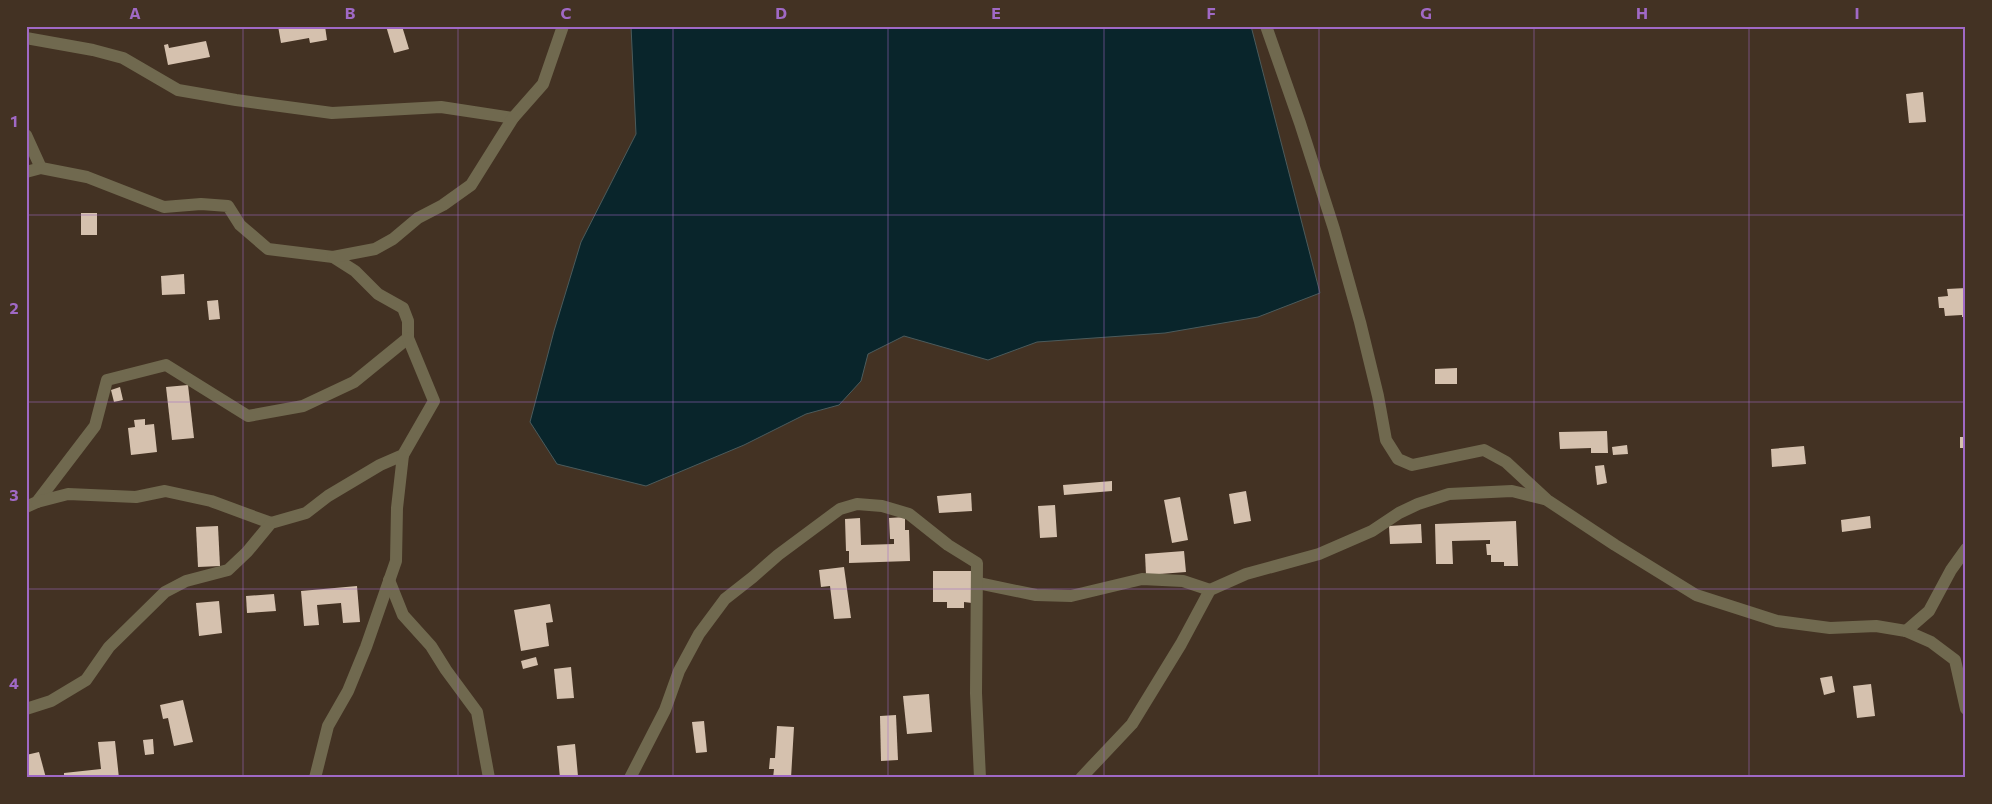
<svg xmlns="http://www.w3.org/2000/svg" width="1992" height="804" font-family="Commissioner,sans-serif">
<style>
.water{fill:#09252b;stroke:#4b5b5c}
.building{fill:#d5c1ae}
.lines{fill:none;stroke-linecap:round;stroke-linejoin:round}
.minor{stroke:#70694f;stroke-width:12}
.grid{fill:none;stroke:#a069c5;stroke-width:1;stroke-opacity:0.55}
.neatline{fill:none;stroke:#a069c5;stroke-width:2}
.grid-label{font-size:16px;text-anchor:middle;font-weight:bold;fill:#a069c5}
</style>
<rect width="100%" height="100%" fill="#433223"/>
<path class="water" d="M631 26H1251L1320 293 1258 317 1165 333 1037 342 988 360 904 336 868 354 861 381 839 405 806 414 744 445 646 486 557 464 530 422 554 331 581 242 636 134Z"/>
<g class="building">
<path d="M278 26H325L327 40 310 43 309 38 281 43Z"/>
<path d="M386 26H402L409 49 394 53Z"/>
<path d="M206 41 210 57 168 65 164 45 168 44 169 48Z"/>
<path d="M1923 92 1926 122 1909 123 1906 94Z"/>
<rect x="81" y="213" width="16" height="22"/>
<path d="M184 274 185 294 162 295 161 276Z"/>
<path d="M1966 288V317H1962V315L1945 316 1944 308H1939L1938 297 1948 296 1947 289Z"/>
<path d="M218 300 220 319 209 320 207 301Z"/>
<path d="M1457 368V384H1435V369Z"/>
<path d="M188 385 194 438 172 440 166 387Z"/>
<path d="M120 387 123 400 114 402 111 390Z"/>
<path d="M145 419V425L154 424 157 452 131 455 128 428 135 427 134 420Z"/>
<path d="M1607 431 1608 453H1591V448L1560 449 1559 432Z"/>
<rect x="1960" y="437" width="6" height="11"/>
<path d="M1627 445 1628 454 1613 455 1612 447Z"/>
<path d="M1804 446 1806 464 1772 467 1771 449Z"/>
<path d="M1604 465 1607 483 1597 485 1595 466Z"/>
<path d="M1112 481V491L1064 495 1063 485Z"/>
<path d="M1246 491 1251 521 1234 524 1229 494Z"/>
<path d="M971 493 972 511 939 513 937 496Z"/>
<path d="M1180 497 1188 540 1172 543 1164 500Z"/>
<path d="M1055 505 1057 537 1040 538 1038 506Z"/>
<path d="M1870 516 1871 528 1842 532 1841 520Z"/>
<path d="M905 517V530H909L910 561 849 563V551H846L845 519 860 518 861 545 894 544V539H890L889 518Z"/>
<path d="M1516 521 1518 566H1504V562H1491V555H1487L1486 544H1490V540L1452 541 1453 564H1436L1435 524Z"/>
<path d="M1421 524 1422 543 1390 544 1389 526Z"/>
<path d="M218 526 220 566 198 567 196 527Z"/>
<path d="M1184 551 1186 572 1146 575 1145 554Z"/>
<path d="M844 567 851 618 834 619 830 586 821 587 819 570Z"/>
<path d="M933 571H973L972 603 964 602V608H947V602H933Z"/>
<path d="M357 586 360 622 343 623 341 603 317 605 319 625 304 626 301 591Z"/>
<path d="M274 594 276 611 247 613 246 596Z"/>
<path d="M219 601 222 633 199 636 196 603Z"/>
<path d="M550 604 553 622 546 623 549 646 521 651 514 610Z"/>
<path d="M536 657 538 665 523 669 521 661Z"/>
<path d="M571 667 574 698 557 699 554 669Z"/>
<path d="M1832 676 1835 692 1824 695 1820 678Z"/>
<path d="M1871 684 1875 716 1857 718 1853 686Z"/>
<path d="M929 694 932 732 907 734 903 696Z"/>
<path d="M183 700 193 742 174 746 168 718 163 719 160 705Z"/>
<path d="M896 715 898 760 881 761 880 716Z"/>
<path d="M704 721 707 752 696 753 692 722Z"/>
<path d="M777 726 794 727 791 778H773L774 769H769L770 758H775Z"/>
<path d="M153 739 154 754 145 755 143 740Z"/>
<path d="M115 741 119 778H64V773L101 769 98 742Z"/>
<path d="M575 744 578 776 560 778 557 746Z"/>
<path d="M39 752 46 778H26V755Z"/>
</g>
<g class="lines">
<g class="minor">
<path d="M1266 26 1300 123 1334 229 1360 322 1378 396 1386 440 1398 459 1412 465 1484 450 1506 462 1547 500 1615 545 1696 595 1777 621 1830 628 1876 626 1906 631 1931 642 1955 660 1966 709"/>
<path d="M26 38 93 50 123 58 178 90 236 100 332 113 441 107 513 118"/>
<path d="M26 135 41 168"/>
<path d="M26 172 41 168 87 177 164 207 201 204 228 206 240 225 268 249 333 257 355 271 378 294 403 308 408 321V338L354 382 303 406 248 416 166 365 107 380 95 426 37 502 26 507"/>
<path d="M333 257 375 249 393 239 418 218 443 205 471 185 513 118 543 84 563 26"/>
<path d="M37 502 68 494 136 497 165 491 211 501 271 523"/>
<path d="M389 580 403 615 431 646 446 670 477 712 489 778"/>
<path d="M978 583 1036 595 1071 596 1142 579 1183 581 1210 590"/>
<path d="M1906 631 1929 611 1951 570 1966 549"/>
<path d="M26 709 51 701 86 680 109 647 165 592 186 581 228 570 247 552 271 523 306 513 328 496 380 465 403 455 434 401 408 338"/>
<path d="M315 778 328 726 348 691 366 647 396 561 397 508 403 455"/>
<path d="M630 778 665 710 679 671 699 634 725 599 753 577 778 555 840 509 857 504 882 506 909 514 948 545 977 563 976 693 980 778"/>
<path d="M1081 778 1132 724 1181 644 1210 590 1246 574 1319 554 1372 531 1399 513 1418 504 1449 494 1512 491 1544 499"/>
</g>
</g>
<path class="grid" d="M243 26V778M458 26V778M673 26V778M888 26V778M1104 26V778M1319 26V778M1534 26V778M1749 26V778M26 215H1966M26 402H1966M26 589H1966"/>
<rect width="1992" height="804" fill="none" stroke="#433223" stroke-width="55"/>
<rect x="28" y="28" width="1936" height="748" class="neatline"/>
<g class="grid-label">
<text x="135" y="19">A</text>
<text x="350" y="19">B</text>
<text x="566" y="19">C</text>
<text x="781" y="19">D</text>
<text x="996" y="19">E</text>
<text x="1211" y="19">F</text>
<text x="1426" y="19">G</text>
<text x="1642" y="19">H</text>
<text x="1857" y="19">I</text>
<text x="14" y="127">1</text>
<text x="14" y="314">2</text>
<text x="14" y="501">3</text>
<text x="14" y="689">4</text>
</g>
</svg>
